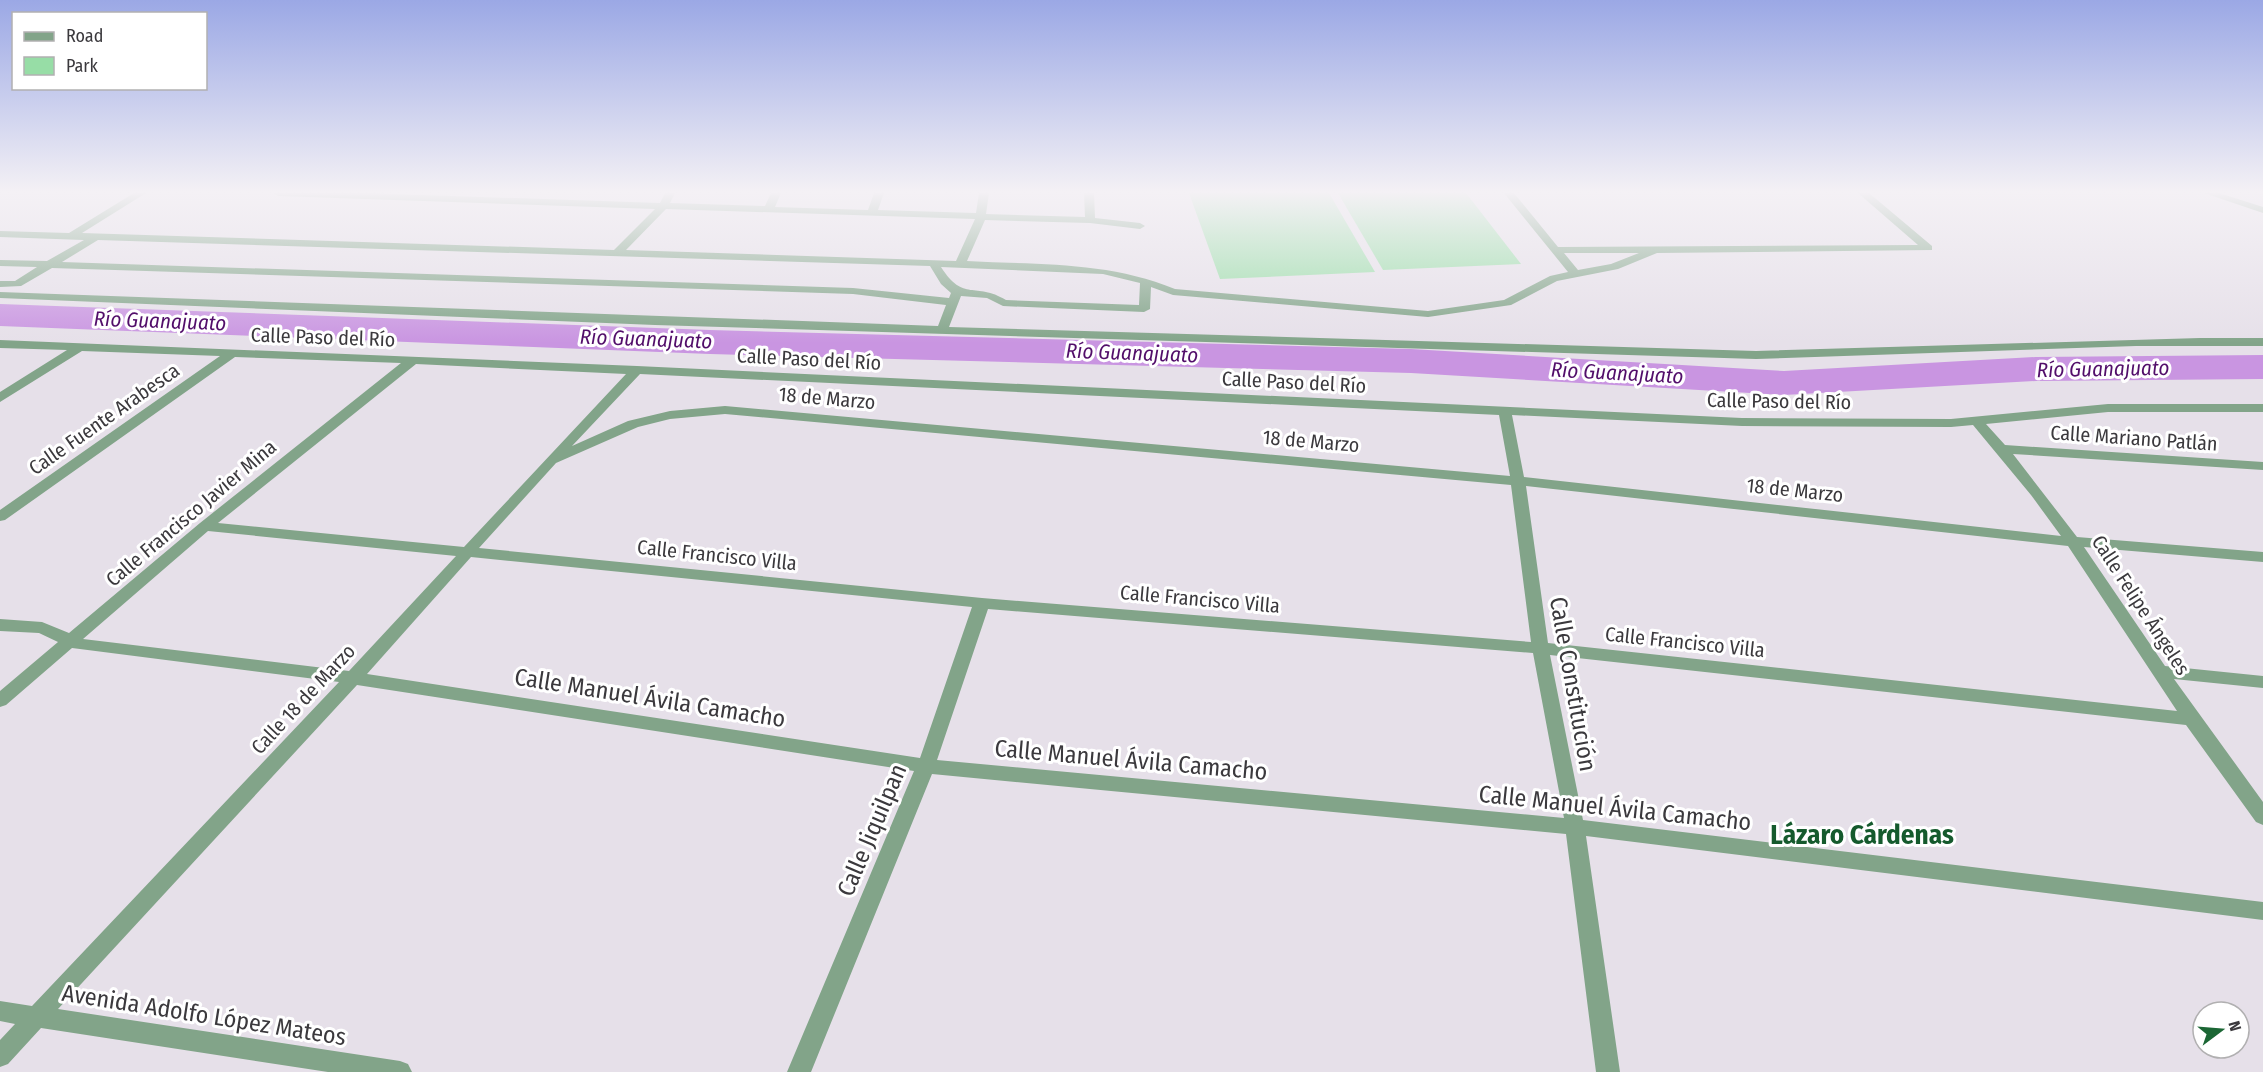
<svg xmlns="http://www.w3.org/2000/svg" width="2263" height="1072" font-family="'Fira Sans Condensed',sans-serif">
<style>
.green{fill:#97dda6}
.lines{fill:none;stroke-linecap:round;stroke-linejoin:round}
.river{fill:#c995e1;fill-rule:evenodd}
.minor{fill:#82a489;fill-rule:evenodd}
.labels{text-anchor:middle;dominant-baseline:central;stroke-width:6;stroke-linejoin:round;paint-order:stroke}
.street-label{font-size:20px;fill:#3b393d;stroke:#fff}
.water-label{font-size:21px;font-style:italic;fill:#520e6a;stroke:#fff}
.near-street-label{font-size:24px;fill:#3b393d;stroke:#fff}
.near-quarter-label{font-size:27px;font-weight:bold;fill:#155a2d;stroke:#fff}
</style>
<rect width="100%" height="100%" fill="#e6e0e9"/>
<g class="green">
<path d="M1189 193H1329L1375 272 1220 279Z"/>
<path d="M1338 193H1466L1521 264 1383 270Z"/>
</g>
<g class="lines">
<path class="river" d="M0 304 710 330 1411 349 1784 371 2036 357 2263 355V379L2036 381 1784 395 1411 373 710 354 0 326Z"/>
<g class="minor">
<path d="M134 193H146L82 233 614 250 655 209 278 196 273 193H365L660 203 665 193H675L670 203 765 206 771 193H781L775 207 868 210 874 193H884L878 210 976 213 979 193H989L986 214 1085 217 1084 193H1094L1095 218 1140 223 1145 226 1140 229 1090 223 985 220 967 261C1038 265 1107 261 1175 289L1428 311 1504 300 1550 276 1568 272 1504 193H1514L1558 247 1918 245 1858 193H1869L1932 246V250L1657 253 1618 269 1557 281 1511 305 1428 317 1173 295 1151 287 1150 309 1144 312 1003 306 987 298 961 296 949 327 1756 351 2200 338H2263V346H2136L1756 359 655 325 0 298V292L938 326 946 305 853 294 52 268 21 286 0 287V281H15L37 267 0 266V260L47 261 84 240 0 237V231L69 233ZM666 209 975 219 956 261 626 250ZM98 240 930 266 941 284 951 293 949 298 853 288 62 262ZM1564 253H1639L1611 264 1578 270ZM941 267 1103 274 1140 283 1139 305 1006 300C975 281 964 303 941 267Z"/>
<path d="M2204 193H2219L2263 207V213Z"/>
<path d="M0 340 637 366 1742 418 1951 419 2108 404H2263V412H2108L1986 424 2005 445 2263 462V470L2013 454 2077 537 2263 552V562L2084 547 2165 666 2263 676V688L2174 679 2263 802V825L2256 822 2186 725 1550 655 1583 820 2263 902V920L1586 836 1620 1072H1596L1566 834 932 774 811 1072H787L914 771 357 685 58 1009 400 1061 408 1064 412 1072H328L41 1028 8 1064 0 1067V1040L15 1024 0 1021V1001L32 1006 339 682 72 648 6 705 0 707V691L58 642 39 633 0 631V619L42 622 69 633 200 523 401 363 235 357 5 520 0 521V510L220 356 82 351 0 402V392L67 350 0 348ZM416 364 626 374 464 547 218 523ZM640 374 1499 415 1510 476 725 406 670 411 628 421 572 446ZM725 414 1511 485 1531 642 982 598 479 548 556 463 638 427 670 419ZM1512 415 1742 426 1951 427 1973 425 2031 495 2061 536 1524 477ZM1526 486 2068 546 2177 711 1548 643ZM208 531 456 556 349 671 83 639ZM471 557 972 607 920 758 367 674ZM988 609 1533 653 1564 818 937 760Z"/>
</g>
</g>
<linearGradient id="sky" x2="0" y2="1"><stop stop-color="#9ba8e5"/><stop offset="0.56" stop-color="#f4f1f5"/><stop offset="1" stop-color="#f4f1f5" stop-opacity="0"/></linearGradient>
<rect width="2263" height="343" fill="url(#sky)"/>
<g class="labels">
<g class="street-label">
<text transform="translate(323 337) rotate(2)">Calle Paso del Río</text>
<text transform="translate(809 359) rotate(3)">Calle Paso del Río</text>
<text transform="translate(1294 382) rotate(3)">Calle Paso del Río</text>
<text transform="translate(827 398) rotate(5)">18 de Marzo</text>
<text transform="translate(1779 401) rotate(1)">Calle Paso del Río</text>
<text transform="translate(104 419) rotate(-35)">Calle Fuente Arabesca</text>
<text transform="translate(2134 438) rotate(4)">Calle Mariano Patlán</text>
<text transform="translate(1311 441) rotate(5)">18 de Marzo</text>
<text transform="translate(1795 490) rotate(6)">18 de Marzo</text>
<text transform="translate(191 513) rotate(-40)">Calle Francisco Javier Mina</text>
<text transform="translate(717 555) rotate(6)">Calle Francisco Villa</text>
<text transform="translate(1200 599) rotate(5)">Calle Francisco Villa</text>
<text transform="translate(2141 605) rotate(57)">Calle Felipe Ángeles</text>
<text transform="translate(1685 642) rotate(6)">Calle Francisco Villa</text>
<text transform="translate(303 699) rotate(-47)">Calle 18 de Marzo</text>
</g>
<g class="water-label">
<text transform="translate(160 321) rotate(2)">Río Guanajuato</text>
<text transform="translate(646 339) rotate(2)">Río Guanajuato</text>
<text transform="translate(1132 353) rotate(2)">Río Guanajuato</text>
<text transform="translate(2103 369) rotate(-1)">Río Guanajuato</text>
<text transform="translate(1617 373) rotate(3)">Río Guanajuato</text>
</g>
<g class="near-street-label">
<text transform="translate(1573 684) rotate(80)">Calle Constitución</text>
<text transform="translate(650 698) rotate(9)">Calle Manuel Ávila Camacho</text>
<text transform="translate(1131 760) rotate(5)">Calle Manuel Ávila Camacho</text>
<text transform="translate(1615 808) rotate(6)">Calle Manuel Ávila Camacho</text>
<text transform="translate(872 830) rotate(-67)">Calle Jiquilpan</text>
<text transform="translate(204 1015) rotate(9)">Avenida Adolfo López Mateos</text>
</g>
<g class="near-quarter-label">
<text x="1862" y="835">Lázaro Cárdenas</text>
</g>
</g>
<rect x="12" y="12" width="195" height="78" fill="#ffffff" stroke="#b1b0b1" stroke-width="1.5"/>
<rect x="24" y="32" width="30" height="9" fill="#82a489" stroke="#b1b0b1" stroke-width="1.5"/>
<text x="66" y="42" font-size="18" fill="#3b393d">Road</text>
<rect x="24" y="57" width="30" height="18" fill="#97dda6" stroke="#b1b0b1" stroke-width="1.5"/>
<text x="66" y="72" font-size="18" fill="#3b393d">Park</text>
<g transform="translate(2221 1030) rotate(74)"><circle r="28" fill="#ffffff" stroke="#b1b0b1" stroke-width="1.5"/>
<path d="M0-4.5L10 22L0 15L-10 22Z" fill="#1b6634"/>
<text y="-9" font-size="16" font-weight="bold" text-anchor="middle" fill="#3b393d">N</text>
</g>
</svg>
